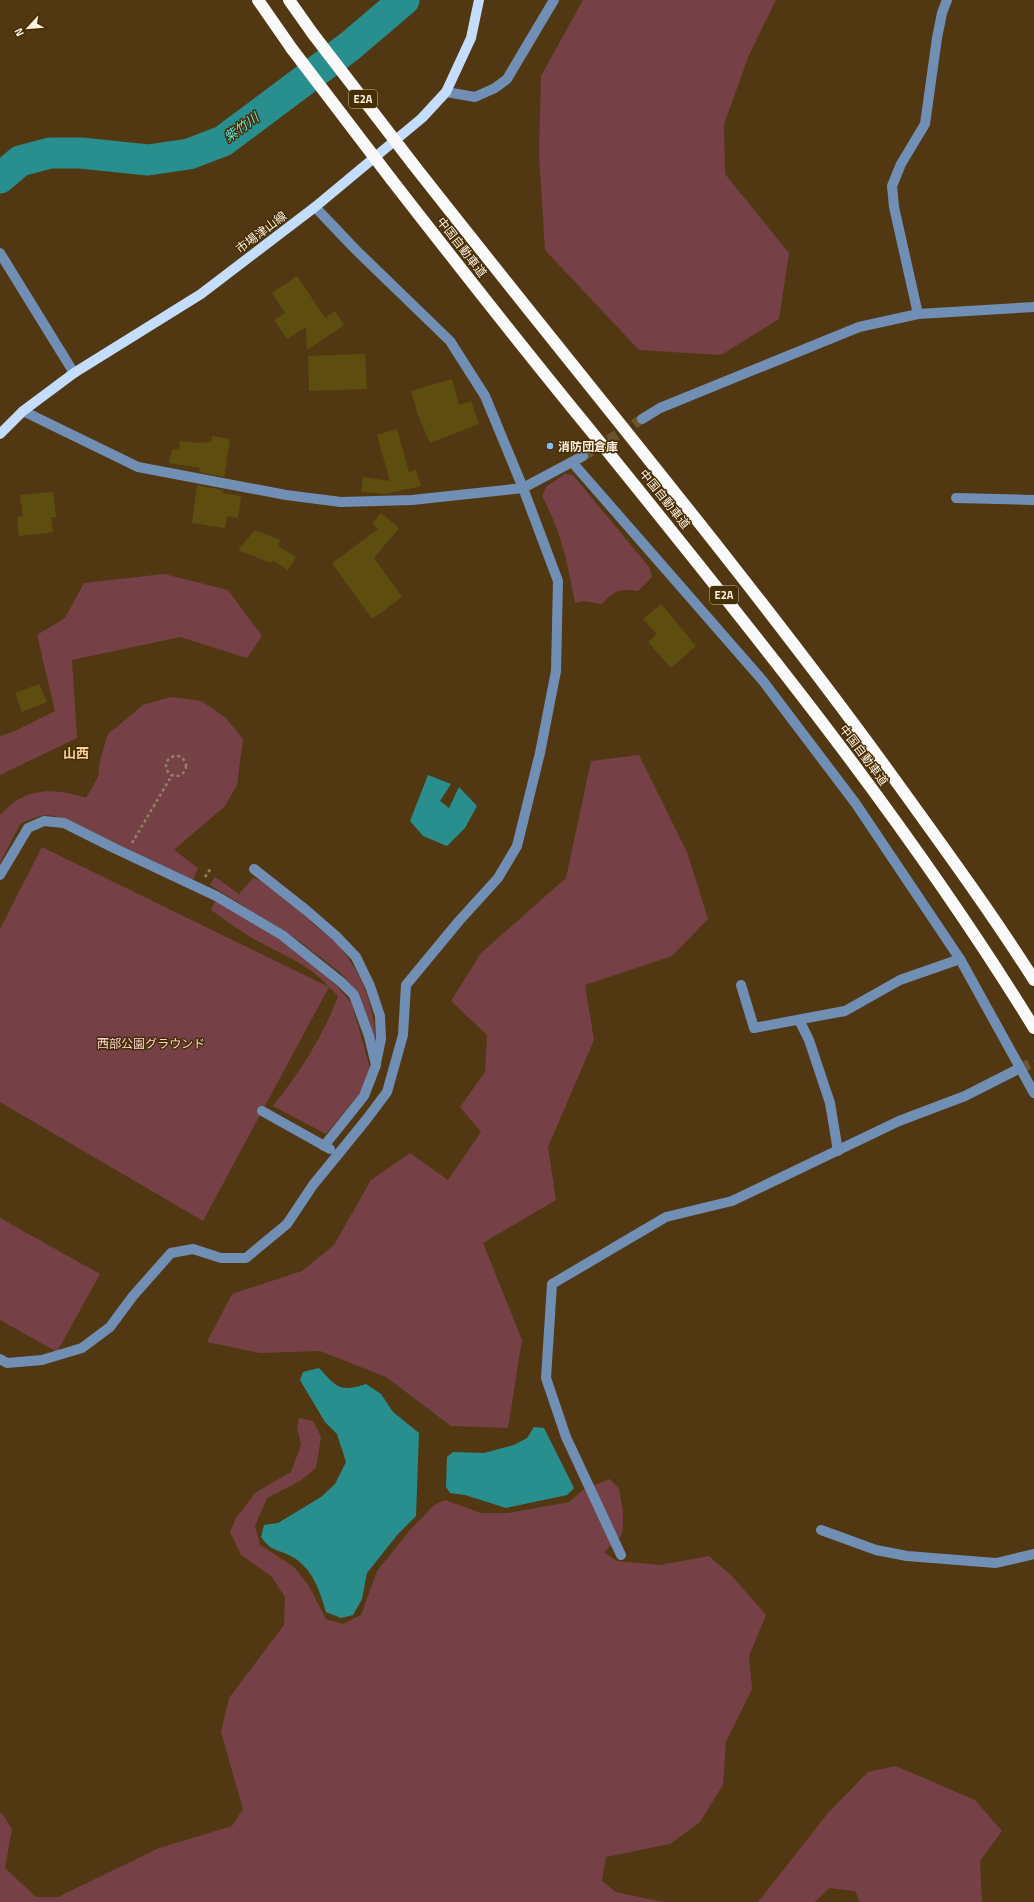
<svg xmlns="http://www.w3.org/2000/svg" width="1034" height="1902" font-family="'Titillium Web','Noto Sans JP',sans-serif">
<style>
.green{fill:#754146}
.water{fill:#298e8e}
.lines{fill:none;stroke-linecap:round;stroke-linejoin:round}
.river{stroke:#298e8e;stroke-width:31}
.building{fill:#5d4e10}
.minor-tunnel{stroke:#6b5431;stroke-width:10;stroke-dasharray:10 5;stroke-linecap:butt}
.path{stroke:#958164;stroke-width:2.5;stroke-dasharray:3 3;stroke-linecap:butt}
.minor{stroke:#718fb5;stroke-width:10}
.major{stroke:#c5ddfd;stroke-width:10}
.highway{stroke:#f9f9f9;stroke-width:12}
.highway-bridge{stroke:#f9f9f9;stroke-width:12}
.poi-dot{fill:#87bbfb;stroke:#462e05;stroke-width:1.5}
.labels{text-anchor:middle;dominant-baseline:central;stroke-width:3;stroke-linejoin:round;paint-order:stroke}
.shield{fill:#462e05;stroke:#c6b6a0;stroke-width:1}
.shield-label{font-size:11px;font-weight:bold;fill:#fdf1e2}
.street-label{font-size:12px;fill:#fdf1e2;stroke:#462e05}
.poi-label{font-size:12px;font-weight:bold;fill:#fdf1e2;stroke:#462e05;text-anchor:start}
.park-label{font-size:12px;fill:#fdd2d4;stroke:#462e05}
.water-label{font-size:13px;font-style:italic;fill:#5eeae9;stroke:#462e05}
.neighbourhood-label{font-size:13px;font-weight:bold;fill:#f7d09d;stroke:#462e05}
</style>
<rect width="100%" height="100%" fill="#513812"/>
<g class="green">
<path d="M583 0H776L749 55 724 124 725 174 789 253 779 319 721 355 639 350 545 250 539 155 541 76Z"/>
<path d="M565 474 573 475 649 567 652 577 638 591C621 588 613 591 602 604L583 601 575 603C568 565 561 530 542 496L546 487Z"/>
<path d="M164 574 228 590 262 636 247 658 180 637 72 660 77 738 0 775V736L13 732 55 711 37 635 65 618 84 583Z"/>
<path d="M171 697 201 701 225 717 243 739 237 785 225 806 174 850 198 868 193 880 76 824C50 813 46 812 20 824L0 863V815C6 810 12 802 19 799 42 787 63 791 86 798L98 777 100 760 108 734 143 705Z"/>
<path d="M639 755 687 852 708 919 672 956 585 985 594 1040 548 1147 556 1200 483 1243 522 1340 508 1428 451 1426 386 1377 320 1351 260 1353 207 1342 232 1294 302 1271 334 1245 371 1180 410 1153 448 1180 481 1132 460 1107 485 1072 487 1035 451 1001 481 953 566 878 591 761Z"/>
<path d="M42 847 329 987C309 963 275 952 249 936 236 928 224 919 211 910L216 900 285 942 337 986 352 1004 370 1068 361 1092 326 1134 273 1106C300 1072 323 1037 338 996L329 987 203 1221 0 1102V929Z"/>
<path d="M215 877 239 894 253 878C272 882 297 906 309 920 318 929 329 935 337 944 363 973 374 1006 376 1045L355 991 342 974 298 940 210 885Z"/>
<path d="M0 1218 100 1274 57 1352 0 1320Z"/>
<path d="M299 1418 313 1421 321 1437 316 1468 300 1481 267 1498 255 1526 260 1545 294 1567 309 1586 326 1619 343 1624 361 1615 377 1571 410 1530 434 1505 445 1500 481 1513H508L569 1502 584 1489 610 1479 619 1489 623 1511V1528L621 1536 604 1552 617 1561 660 1565 709 1556 731 1575 766 1615 749 1656 752 1689 726 1742 723 1785 700 1822 670 1844 606 1857 602 1881 616 1892 663 1902H0V1814L2 1813 12 1829 5 1868 36 1897H58L159 1848 232 1826 243 1809 221 1732 229 1698 284 1625 285 1597 271 1576 241 1555 230 1532 236 1518 256 1492 291 1472 301 1445 297 1427Z"/>
<path d="M896 1766 975 1800 1002 1831 980 1861 982 1902H860L855 1891 829 1888 815 1902H758L828 1813 868 1772Z"/>
</g>
<g class="water">
<path d="M428 775 451 784 440 801 449 808 459 787 477 806 465 828 447 846 423 836 410 821Z"/>
<path d="M319 1368C337 1387 339 1393 366 1384L381 1394 393 1412 419 1433 416 1516 398 1534 367 1573 362 1599 353 1615 341 1618 326 1612C320 1591 312 1567 291 1556 275 1548 272 1552 261 1537L264 1525 278 1523 321 1497 335 1484 346 1462 337 1434 325 1422 300 1380 303 1372Z"/>
<path d="M534 1427 544 1428 574 1488 567 1495 506 1508 465 1495 450 1493 446 1487 447 1457 453 1452 484 1453 514 1445 527 1438Z"/>
</g>
<g class="lines">
<path class="river" d="M0 178 20 161 50 153H81L148 160 189 154 223 141 350 46 404 0"/>
</g>
<g class="building">
<path d="M297 276 325 318 335 311 344 325 307 350 306 327 287 339 274 320 285 313 272 293Z"/>
<path d="M365 354 367 389 309 391 308 356Z"/>
<path d="M452 379 459 405 471 401 479 424 430 443 418 415 411 391Z"/>
<path d="M397 429 409 472 416 470 421 486 386 494 361 492 363 477 390 481 377 435Z"/>
<path d="M212 436 230 439 224 477 199 472 200 468 169 463 172 449 179 450 180 441 197 443 211 442Z"/>
<path d="M197 485 223 490 222 493 241 496 238 518 227 516 225 528 192 523Z"/>
<path d="M53 492 56 517H51L53 532 19 536 17 517 23 516 20 495Z"/>
<path d="M381 513 399 528 374 558 402 597 372 619 332 563 378 529 372 524Z"/>
<path d="M255 530 280 540 278 546 296 557 288 570 272 560 271 563 238 550Z"/>
<path d="M661 604 696 646 671 668 648 642 657 634 643 619Z"/>
<path d="M39 684 47 702 22 712 15 693Z"/>
</g>
<g class="lines">
<g class="minor-tunnel">
<path d="M583 456 642 419"/>
<path d="M1020 1068 1034 1062"/>
</g>
<g class="path">
<circle cx="176" cy="766" r="10"/>
<path d="M132 843 172 775"/>
<path d="M205 877 211 868"/>
</g>
<g class="minor">
<path d="M446 92 475 97 495 88 507 79 554 0"/>
<path d="M0 253 74 373"/>
<path d="M918 314 894 207 892 186 901 164 925 124 937 38 942 13 947 0"/>
<path d="M23 411 138 467 286 495 341 502 412 500 523 488 583 456"/>
<path d="M642 419 660 408 859 327 918 314 1034 307"/>
<path d="M572 462 763 681 856 804 960 959 1034 1093"/>
<path d="M956 498 1034 500"/>
<path d="M254 869 306 910 336 936 356 957 370 986 380 1016 381 1039 376 1063"/>
<path d="M0 875 28 828 44 821 64 823 114 848 216 896 282 935 341 982 354 995 369 1036 376 1065 364 1096 324 1146"/>
<path d="M741 985 754 1028 845 1011 900 980 960 959"/>
<path d="M799 1020 809 1040 830 1103 838 1151"/>
<path d="M262 1111 330 1149"/>
<path d="M0 1359 7 1363 42 1360 82 1348 110 1327 133 1296 171 1253 193 1249 221 1258H246L287 1224 313 1185 366 1120 387 1092 403 1035 406 985 459 921 498 878 517 846 540 753 556 671 558 581 523 488 485 396 450 341 356 250 315 207"/>
<path d="M821 1530 876 1550 907 1556 996 1563 1034 1554"/>
<path d="M621 1555 566 1437 546 1378 552 1284 666 1217 732 1201 899 1121 965 1096 1020 1068"/>
</g>
<path class="major" d="M0 434 23 411 74 373 201 294 315 207 422 118 446 92 471 38 479 0"/>
<g class="highway">
<path d="M258 0 292 49"/>
<path d="M289 0 313 34"/>
<path d="M413 164C572 367 738 564 890 773 939 841 989 909 1034 980"/>
<path d="M391 179C457 264 523 348 591 431 747 624 904 816 1034 1028"/>
</g>
<g class="highway-bridge">
<path d="M313 34 413 164"/>
<path d="M292 49 391 179"/>
</g>
</g>
<circle class="poi-dot" cx="550" cy="446" r="4"/>
<g class="labels">
<g class="shield">
<rect x="349" y="90" width="28" height="18" rx="3"/>
<rect x="710" y="586" width="28" height="18" rx="3"/>
</g>
<g class="shield-label">
<text x="363" y="99">E2A</text>
<text x="724" y="595">E2A</text>
</g>
<g class="street-label">
<text transform="translate(261 232) rotate(-37)">市場津山線</text>
<text transform="translate(462 247) rotate(52)">中国自動車道</text>
<text transform="translate(665 499) rotate(51)">中国自動車道</text>
<text transform="translate(864 755) rotate(53)">中国自動車道</text>
</g>
<g class="poi-label">
<text x="558" y="446">消防団倉庫</text>
</g>
<g class="park-label">
<text x="151" y="1043">西部公園グラウンド</text>
</g>
<g class="water-label">
<text transform="translate(241 127) rotate(-36)">紫竹川</text>
</g>
<g class="neighbourhood-label">
<text x="76" y="753">山西</text>
</g>
</g>
<g transform="translate(28 28) rotate(244)" stroke="#462e05" stroke-width="3" paint-order="stroke">
<path d="M0-3L7 15L0 10L-7 15Z" fill="#fdf1e2"/>
<text y="-6" font-size="11" font-weight="bold" text-anchor="middle" fill="#fdf1e2">N</text>
</g>
</svg>
